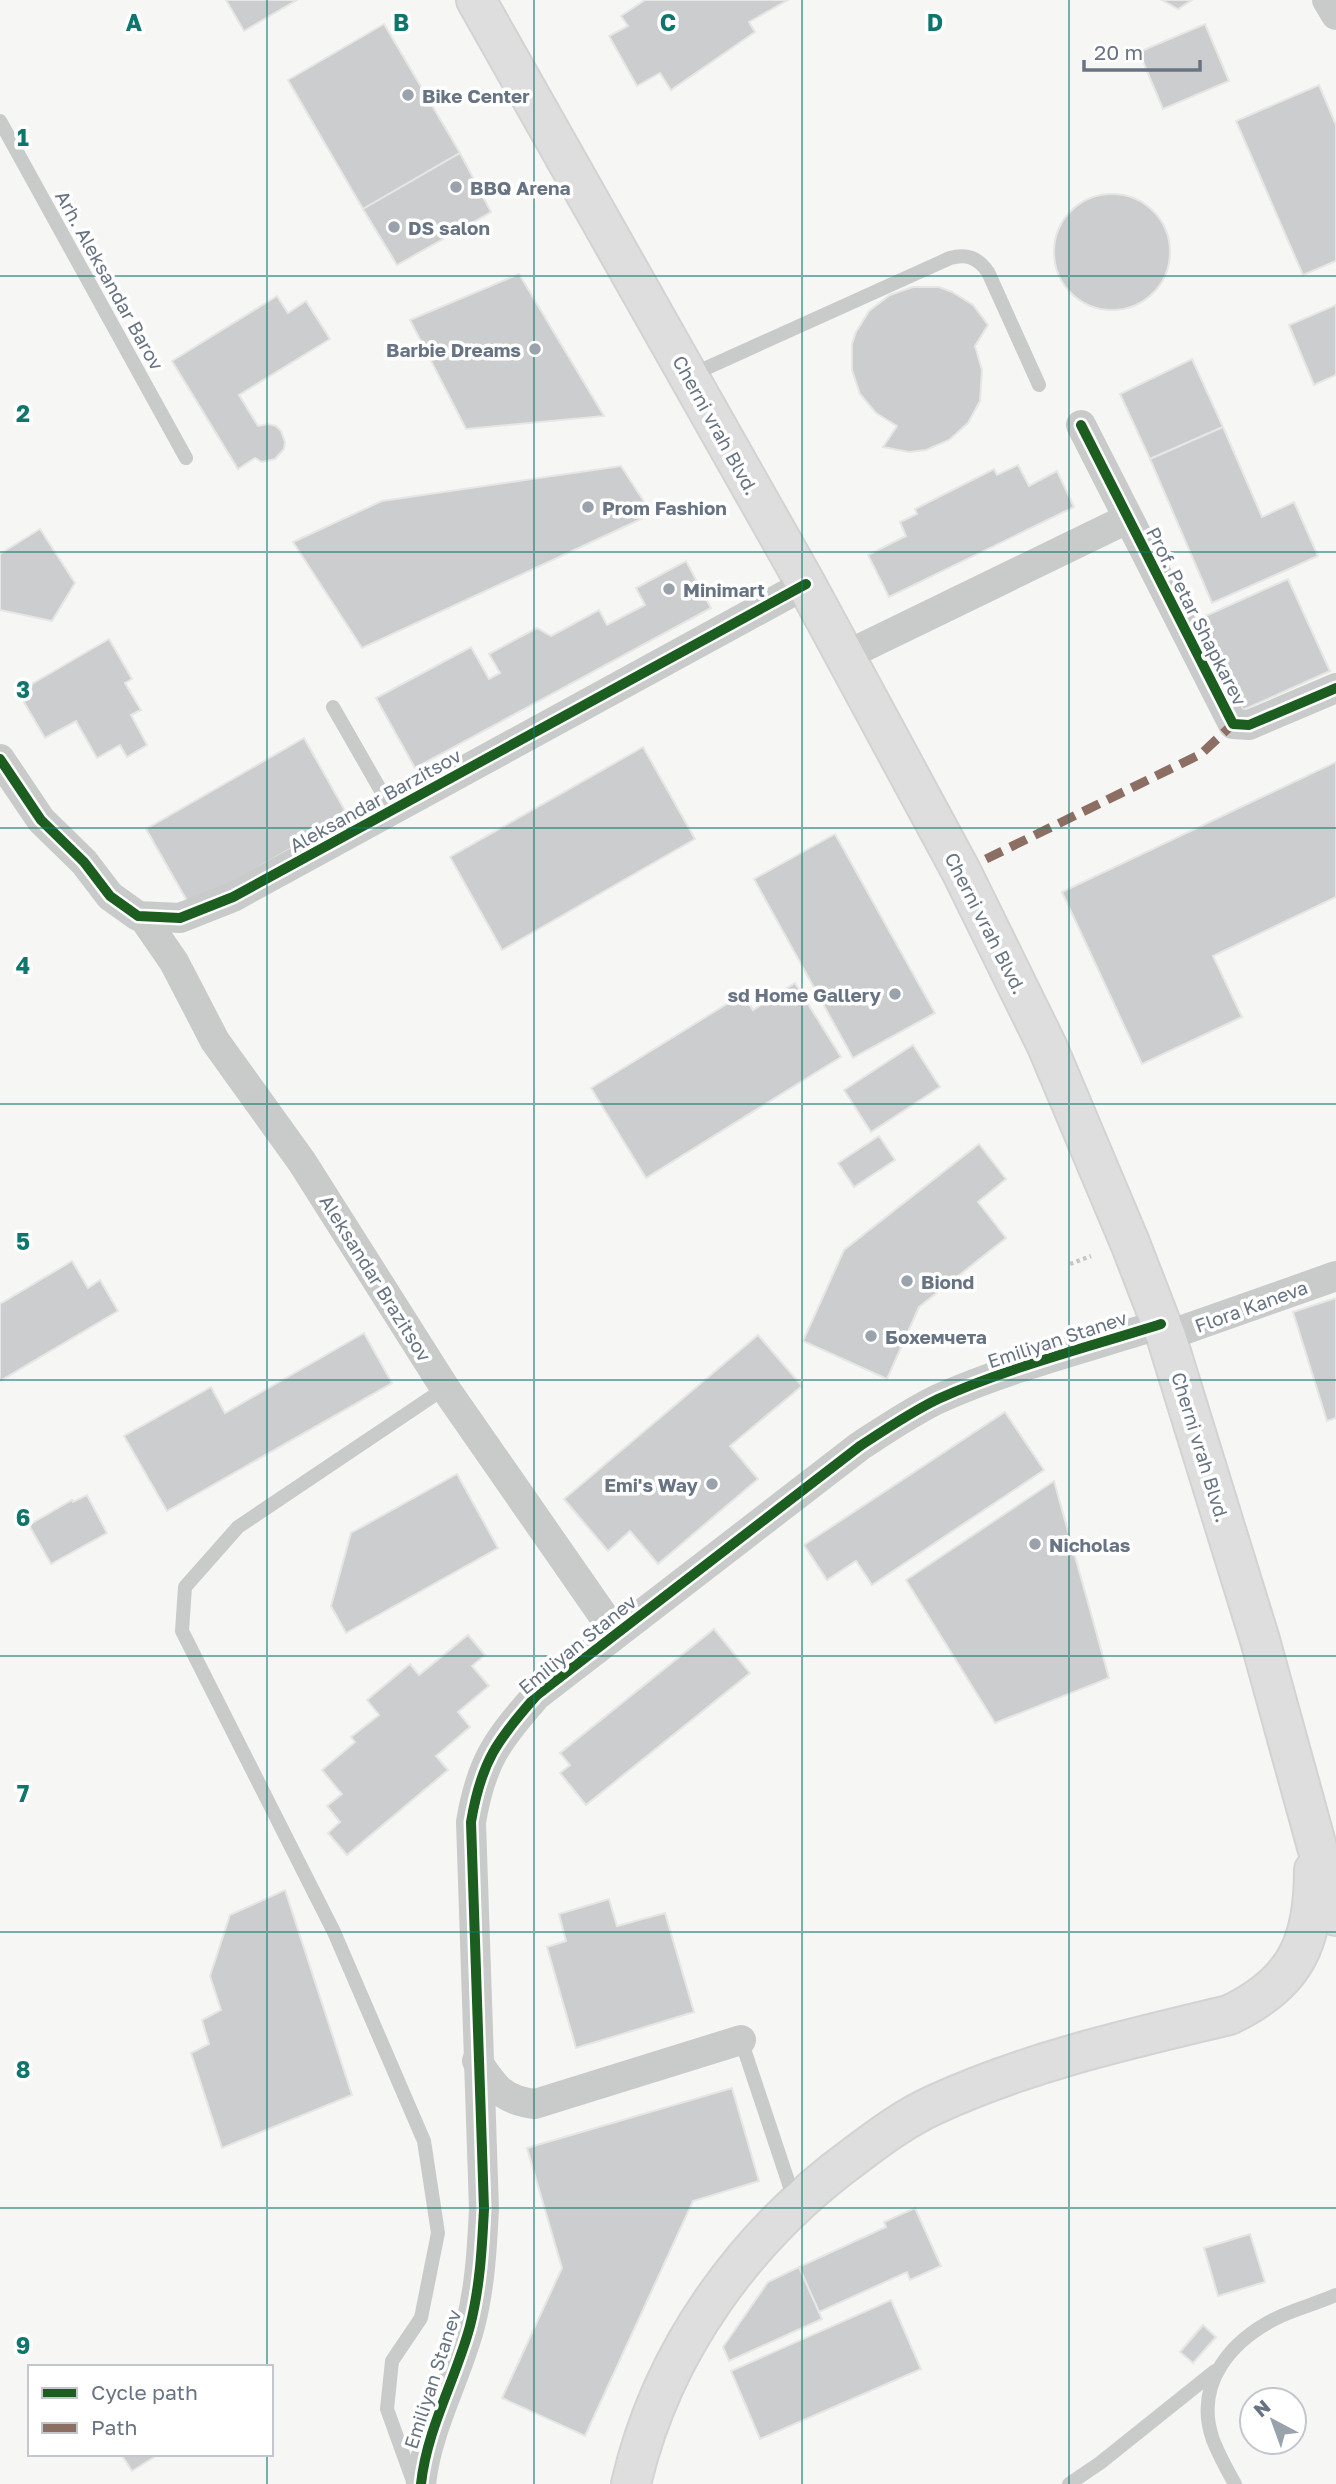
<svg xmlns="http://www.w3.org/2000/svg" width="1336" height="2484" font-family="'Golos Text',sans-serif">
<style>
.building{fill:#cccdce;stroke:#e6e6e5;stroke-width:2}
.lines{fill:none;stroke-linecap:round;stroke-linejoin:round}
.secondary-casing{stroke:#d3d3d4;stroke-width:42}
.path{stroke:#c6c7c9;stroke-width:4.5;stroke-dasharray:3.5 3.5;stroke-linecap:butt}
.lane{stroke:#c9caca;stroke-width:14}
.street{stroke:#c9caca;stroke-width:30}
.secondary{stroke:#dededf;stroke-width:38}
.quiet{stroke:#8d6e63;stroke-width:9;stroke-dasharray:18 9;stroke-linecap:butt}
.cycleway-casing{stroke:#fff;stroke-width:15}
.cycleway{stroke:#1b5e20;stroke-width:10}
.grid{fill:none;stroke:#0f766e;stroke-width:2;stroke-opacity:0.55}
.poi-dot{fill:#9aa2ab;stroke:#fff;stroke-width:2.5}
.labels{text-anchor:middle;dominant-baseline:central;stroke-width:7;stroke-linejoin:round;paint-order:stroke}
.poi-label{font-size:19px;font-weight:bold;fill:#687483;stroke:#fff;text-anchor:start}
.street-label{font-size:19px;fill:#687483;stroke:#fff}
.grid-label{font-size:23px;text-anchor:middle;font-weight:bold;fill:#0f766e;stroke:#fff;stroke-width:7;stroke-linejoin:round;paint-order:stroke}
</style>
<rect width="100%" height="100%" fill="#f6f6f5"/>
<g class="building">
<path d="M226 0H297L244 31Z"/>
<path d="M645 0H788L749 22 755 32 671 90 660 73 637 86 609 36 628 26 621 16Z"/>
<path d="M1162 0H1192L1178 9Z"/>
<path d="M384 24 460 153 363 209 288 80Z"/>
<path d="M1205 24 1229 81 1163 109 1139 52Z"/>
<path d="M1319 85 1336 125V261L1303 275 1236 121Z"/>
<path d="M460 153 491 212 397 265 363 209Z"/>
<circle cx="1112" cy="252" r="58"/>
<path d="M519 274 604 416 466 429 410 320Z"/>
<path d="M913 287H939L952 292 973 305 988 325 975 346 982 370 980 401 968 423 949 440 926 450 909 452 883 447 897 426 876 413 860 394 852 370V344L856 332 869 311 890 295Z"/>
<path d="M277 296 288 313 306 301 330 339 239 395 258 426 268 424 276 426 281 431 285 442 284 449 275 459 262 462 255 458 238 469 172 361Z"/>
<path d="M1336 305V375L1314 385 1289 325Z"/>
<path d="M1192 359 1223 427 1150 459 1120 394Z"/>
<path d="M1223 427 1262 517 1294 502 1318 556 1212 603 1150 459Z"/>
<path d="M1018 465 1029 486 1057 471 1074 507 889 597 868 555 906 536 900 522 917 514 915 509 994 469 997 475Z"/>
<path d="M621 466 652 514 362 648 293 542 382 501Z"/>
<path d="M40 529 75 583 52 621 0 610V554Z"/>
<path d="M686 561 711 608 415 768 376 698 471 647 489 679 500 673 489 654 537 628 551 636 599 610 607 625 645 605 636 588Z"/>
<path d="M1288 579 1330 671 1243 710 1201 618Z"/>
<path d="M109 639 132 679 125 683 141 710 131 715 147 745 127 757 120 745 97 758 76 721 45 738 18 692Z"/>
<path d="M304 738 348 816 190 906 146 829Z"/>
<path d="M643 747 695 839 502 950 450 857Z"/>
<path d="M1336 762V897L1213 956 1242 1017 1142 1064 1062 892Z"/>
<path d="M835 834 935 1013 853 1058 754 879Z"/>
<path d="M795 983 841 1057 646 1178 591 1088 743 994 753 1010Z"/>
<path d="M913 1045 940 1087 871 1132 844 1090Z"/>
<path d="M879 1136 895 1160 854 1187 838 1163Z"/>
<path d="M979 1144 1006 1179 978 1202 1006 1238 919 1307 887 1379 803 1341 844 1250Z"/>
<path d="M72 1261 88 1288 100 1280 118 1311 0 1381V1304Z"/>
<path d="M1336 1298V1418L1327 1421 1293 1312Z"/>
<path d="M364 1333 392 1383 167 1511 124 1436 211 1387 225 1413Z"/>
<path d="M758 1335 802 1386 730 1446 758 1479 658 1564 630 1531 608 1551 564 1499Z"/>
<path d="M1005 1412 1044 1470 872 1585 856 1561 827 1580 804 1545Z"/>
<path d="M457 1474 498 1548 346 1633 331 1606 351 1533Z"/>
<path d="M1054 1481 1109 1678 995 1723 906 1580Z"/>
<path d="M87 1495 107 1533 51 1564 29 1525 72 1500 73 1502Z"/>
<path d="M714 1629 750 1673 586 1805 560 1773 570 1765 560 1753Z"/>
<path d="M468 1635 485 1655 472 1666 489 1686 458 1712 470 1727 436 1756 448 1770 347 1855 328 1833 340 1822 327 1806 342 1794 322 1770 355 1742 351 1737 379 1715 367 1700 410 1664 419 1675Z"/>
<path d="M285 1890 352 2095 222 2148 191 2053 209 2044 202 2020 221 2010 210 1976 230 1915Z"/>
<path d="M609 1899 617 1926 665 1913 694 2012 576 2048 547 1947 566 1941 559 1914Z"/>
<path d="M732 2088 759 2181 693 2201 585 2436 502 2398 562 2268 527 2148Z"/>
<path d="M915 2208 941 2266 910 2280 907 2272 819 2312 799 2267 886 2227 884 2222Z"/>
<path d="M1250 2234 1265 2282 1218 2296 1204 2248Z"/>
<path d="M799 2267 822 2319 729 2361 723 2347 768 2282Z"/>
<path d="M891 2300 921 2369 760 2439 731 2371Z"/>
<path d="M1203 2325 1216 2337 1193 2363 1180 2352Z"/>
<path d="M121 2454H159L132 2471Z"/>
</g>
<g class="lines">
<defs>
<g id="secondary">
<path d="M476 0 806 584 961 871 1047 1046 1130 1243 1166 1336 1260 1640 1336 1916"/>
<path d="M631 2484C662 2350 746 2235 856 2155 881 2136 907 2117 936 2104 1030 2061 1129 2039 1229 2015 1296 1983 1314 1942 1314 1870"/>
</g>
</defs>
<use href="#secondary" class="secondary-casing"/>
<path class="path" d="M1070 1264 1091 1256"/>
<g class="lane">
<path d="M0 121 186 458"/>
<path d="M691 375 950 258C967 253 978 258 988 272L1039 385"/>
<path d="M333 707 392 810"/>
<path d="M741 2040 795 2202"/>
<path d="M414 2484 387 2409 392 2361 421 2318 438 2233 424 2141 334 1932 182 1631 185 1587 238 1527 445 1388"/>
<path d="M1069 2484 1100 2463 1215 2371"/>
<path d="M1235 2484C1227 2470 1219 2455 1213 2440 1193 2383 1232 2339 1281 2316 1299 2308 1318 2303 1336 2295"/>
</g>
<g class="street">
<path d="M1327 0 1336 15"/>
<path d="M1081 425 1233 724 1249 725 1336 688"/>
<path d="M845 656 1127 519"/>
<path d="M0 759 41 820 84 862 110 896 138 916 180 918 233 897 806 584"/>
<path d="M143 917 174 962 215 1041 302 1162 445 1388 616 1634"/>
<path d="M1166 1336 1336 1276"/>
<path d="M477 2061C494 2087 502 2100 535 2104L741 2040"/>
<path d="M421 2484C427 2428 456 2379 470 2326 480 2287 482 2248 484 2209L471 1822C481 1762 497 1740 537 1695L860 1446C886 1429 911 1412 938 1399 1006 1368 1089 1347 1161 1324"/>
</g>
<use href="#secondary" class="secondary"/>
<path class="quiet" d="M986 859 1201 754 1233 724"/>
<defs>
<g id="cycleway">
<path d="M1081 425 1233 724 1249 725 1336 688"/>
<path d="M0 759 41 820 84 862 110 896 138 916 180 918 233 897 806 584"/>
<path d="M421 2484C427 2428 456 2379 470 2326 480 2287 482 2248 484 2209L471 1822C481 1762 497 1740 537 1695L860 1446C886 1429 911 1412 938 1399 1006 1368 1089 1347 1161 1324"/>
</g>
</defs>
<use href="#cycleway" class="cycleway-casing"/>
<use href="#cycleway" class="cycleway"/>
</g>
<path class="grid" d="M267 0V2367M534 0V2484M802 0V2484M1069 0V2484M0 276H1336M0 552H1336M0 828H1336M0 1104H1336M0 1380H1336M0 1656H1336M0 1932H1336M0 2208H1336M267 2454V2484"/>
<g class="poi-dot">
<circle cx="408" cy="95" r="7"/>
<circle cx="456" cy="187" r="7"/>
<circle cx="394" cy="227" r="7"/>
<circle cx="535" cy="349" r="7"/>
<circle cx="588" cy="507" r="7"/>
<circle cx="669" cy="589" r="7"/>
<circle cx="895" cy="994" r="7"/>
<circle cx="907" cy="1281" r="7"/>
<circle cx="871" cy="1336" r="7"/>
<circle cx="712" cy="1484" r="7"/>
<circle cx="1035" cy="1544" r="7"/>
</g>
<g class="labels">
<g class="poi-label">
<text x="422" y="95">Bike Center</text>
<text x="470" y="187">BBQ Arena</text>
<text x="408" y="227">DS salon</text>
<text x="521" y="349" text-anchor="end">Barbie Dreams</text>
<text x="602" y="507">Prom Fashion</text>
<text x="683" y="589">Minimart</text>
<text x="881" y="994" text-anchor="end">sd Home Gallery</text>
<text x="921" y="1281">Biond</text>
<text x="885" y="1336">Бохемчета</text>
<text x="698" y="1484" text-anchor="end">Emi's Way</text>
<text x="1049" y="1544">Nicholas</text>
</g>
<g class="street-label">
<text transform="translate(110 280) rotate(61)">Arh. Aleksandar Barov</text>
<text transform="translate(716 425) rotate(61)">Cherni vrah Blvd.</text>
<text transform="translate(1197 616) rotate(63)">Prof. Petar Shapkarev</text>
<text transform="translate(375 800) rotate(-29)">Aleksandar Barzitsov</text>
<text transform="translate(986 923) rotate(63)">Cherni vrah Blvd.</text>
<text transform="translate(376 1278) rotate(58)">Aleksandar Brazitsov</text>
<text transform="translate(1251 1306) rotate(-20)">Flora Kaneva</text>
<text transform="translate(1057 1339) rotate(-18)">Emiliyan Stanev</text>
<text transform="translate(1201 1447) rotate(73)">Cherni vrah Blvd.</text>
<text transform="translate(577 1644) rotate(-39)">Emiliyan Stanev</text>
<text transform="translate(432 2379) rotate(-72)">Emiliyan Stanev</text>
</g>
</g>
<g class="grid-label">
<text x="134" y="31">A</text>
<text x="401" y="31">B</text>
<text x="668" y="31">C</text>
<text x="935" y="31">D</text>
<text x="23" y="146">1</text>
<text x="23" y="422">2</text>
<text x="23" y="698">3</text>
<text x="23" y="974">4</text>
<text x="23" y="1250">5</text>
<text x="23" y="1526">6</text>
<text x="23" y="1802">7</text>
<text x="23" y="2078">8</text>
<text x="23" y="2354">9</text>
</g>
<rect x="28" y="2365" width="245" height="91" fill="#ffffff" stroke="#c3c7cd" stroke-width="2"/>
<rect x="42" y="2388" width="35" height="10" fill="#1b5e20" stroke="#c3c7cd" stroke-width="2"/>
<text x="91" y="2400" font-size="21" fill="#687483">Cycle path</text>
<rect x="42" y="2423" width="35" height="10" fill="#8d6e63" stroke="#c3c7cd" stroke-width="2"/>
<text x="91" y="2435" font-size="21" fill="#687483">Path</text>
<g transform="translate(1273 2421) rotate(319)"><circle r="33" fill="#ffffff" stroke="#c3c7cd" stroke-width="2"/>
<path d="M0-5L12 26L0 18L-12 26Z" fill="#9aa2ab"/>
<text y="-10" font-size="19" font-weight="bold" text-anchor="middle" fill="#687483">N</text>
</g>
<path d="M1084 60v10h116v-10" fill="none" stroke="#687483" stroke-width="3.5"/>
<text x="1094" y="60" font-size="21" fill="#687483" stroke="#ffffff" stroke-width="5" paint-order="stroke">20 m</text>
</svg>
